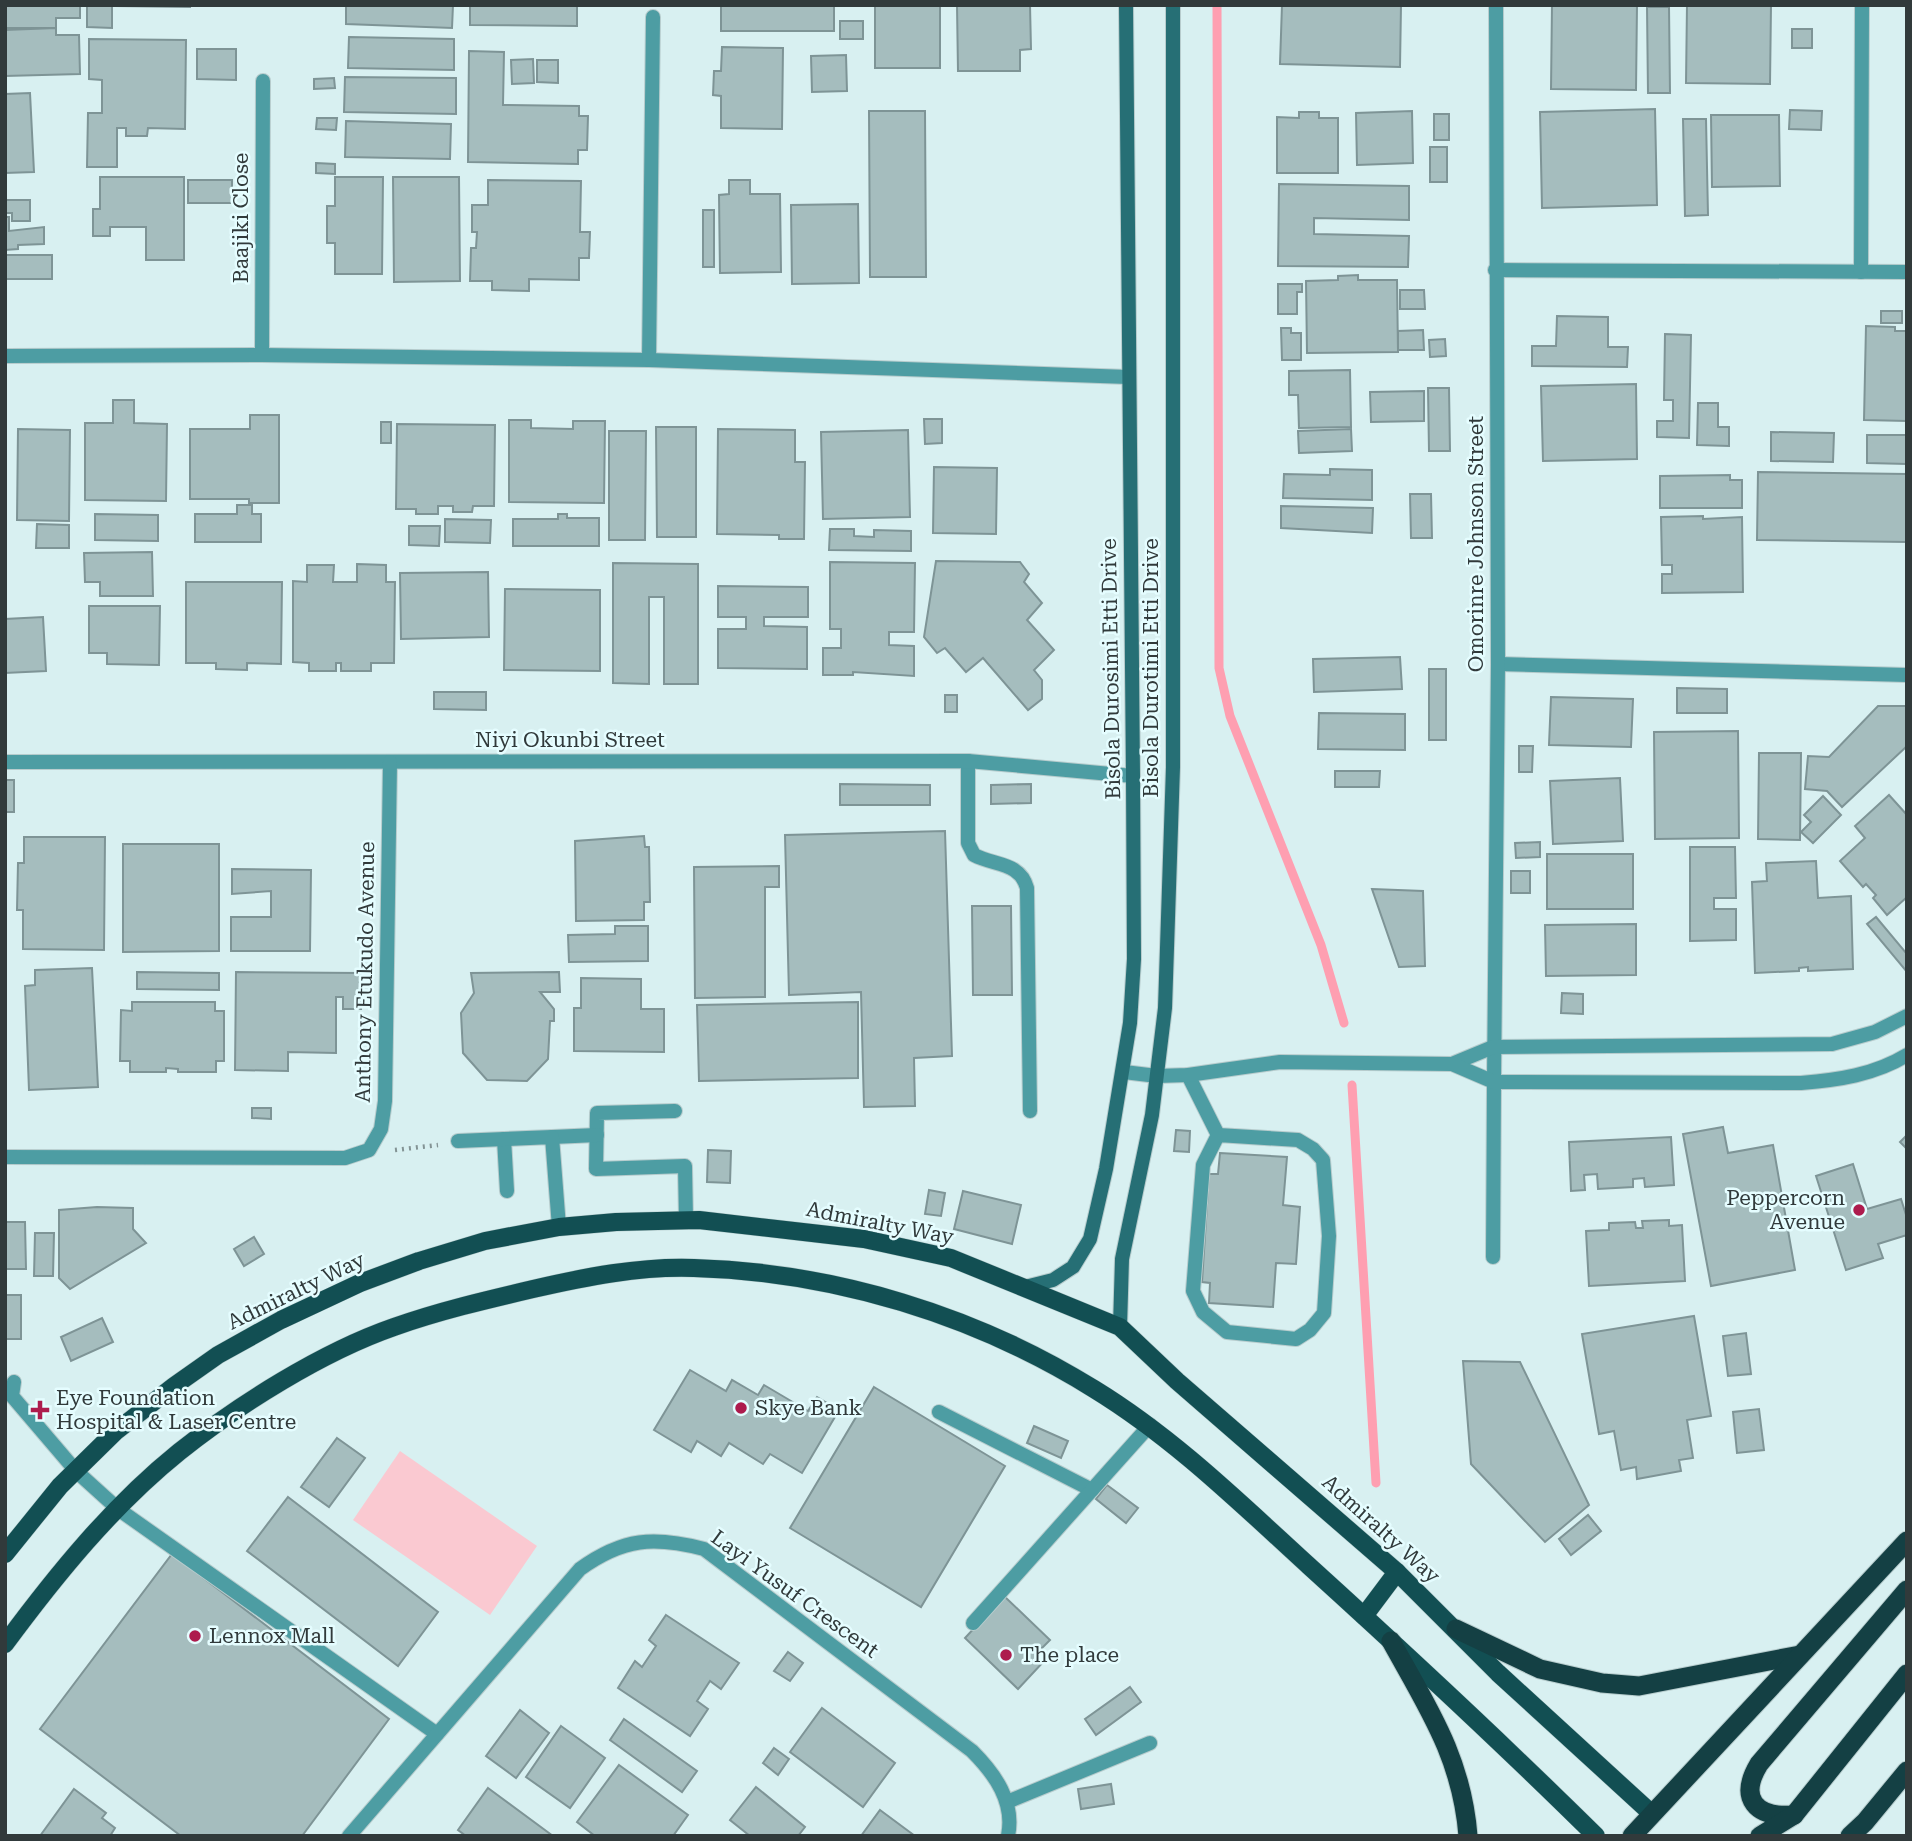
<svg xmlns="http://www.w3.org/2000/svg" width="1912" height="1841" font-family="'Roboto Serif',serif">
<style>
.green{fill:#fac9d1}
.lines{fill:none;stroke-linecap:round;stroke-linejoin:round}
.stream{stroke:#fe9fb1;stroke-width:9}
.building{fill:#a5bdbe;stroke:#7e9496;stroke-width:2}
.service-casing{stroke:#b7cccd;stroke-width:16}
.minor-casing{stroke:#b7cccd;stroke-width:16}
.tertiary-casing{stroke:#b7cccd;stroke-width:16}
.secondary-casing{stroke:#b7cccd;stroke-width:16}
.primary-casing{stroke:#b7cccd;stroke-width:19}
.trunk-casing{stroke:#b7cccd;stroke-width:21}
.path{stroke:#839394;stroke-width:4.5;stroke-dasharray:2 5;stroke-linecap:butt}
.service{stroke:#4d9da3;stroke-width:14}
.minor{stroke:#4d9da3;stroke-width:14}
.tertiary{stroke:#4d9da3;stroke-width:14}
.secondary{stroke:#266f75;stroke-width:14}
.primary{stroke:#124f53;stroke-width:18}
.trunk{stroke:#144044;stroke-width:19}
.poi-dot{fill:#ad1b4d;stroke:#e5fdff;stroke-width:2.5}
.labels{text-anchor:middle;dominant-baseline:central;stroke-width:5;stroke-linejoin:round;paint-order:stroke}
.street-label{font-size:21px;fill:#313a3b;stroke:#e5fdff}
.poi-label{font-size:21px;fill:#313a3b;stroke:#e5fdff;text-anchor:start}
</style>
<rect width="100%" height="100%" fill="#d8f0f1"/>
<path class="green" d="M400 1451 537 1546 490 1615 353 1520Z"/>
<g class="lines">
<g class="stream">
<path d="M1217 5 1219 668 1230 716 1321 945 1344 1023"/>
<path d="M1352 1085 1376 1483"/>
</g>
</g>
<g class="building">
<path d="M5 5H80V18H56V28H5Z"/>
<path d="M87 5H112V28L87 27Z"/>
<path d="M116 5H190V7L116 6Z"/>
<path d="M346 5H453L452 28 346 24Z"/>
<path d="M470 5H577V26L470 25Z"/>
<rect x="721" y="5" width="113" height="26"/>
<rect x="875" y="5" width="65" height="63"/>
<path d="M957 5H1030L1031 49 1020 50V71H958Z"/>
<path d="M1282 5H1401L1400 67 1280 64Z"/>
<path d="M1552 5H1637L1636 90 1551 89Z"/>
<path d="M1687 5H1771L1770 84 1686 83Z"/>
<path d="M1647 7H1669L1670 93H1648Z"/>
<rect x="840" y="21" width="23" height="18"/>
<path d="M56 28V35H79L80 74 5 76V30Z"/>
<rect x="1792" y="29" width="20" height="19"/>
<path d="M349 37 454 39V70L348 68Z"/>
<path d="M89 39 186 40 185 129 148 128 147 136H126V128H117V167H87L88 113H102V80L89 79Z"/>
<path d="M722 47 783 48 782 129 721 128V96L713 95 714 71H721Z"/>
<path d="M197 49H236V80L197 79Z"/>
<path d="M469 51 504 52 503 105 579 106V116H588L587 150H578V164L468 162Z"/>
<path d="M846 55 847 91 812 92 811 56Z"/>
<path d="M533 59 534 83 512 84 511 60Z"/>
<path d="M537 60H558V83L537 82Z"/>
<path d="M345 77 456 78V114L344 112Z"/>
<path d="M334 78 335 88 314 89V79Z"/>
<path d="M30 93 34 172 5 173V94Z"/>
<path d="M1655 109 1657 205 1542 208 1540 112Z"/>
<path d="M1790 110 1822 111 1821 130 1789 129Z"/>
<path d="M869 111H925L926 277H870Z"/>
<path d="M1412 111 1413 163 1357 165 1356 113Z"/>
<path d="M1299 112H1319V118H1338V173H1277V117L1299 118Z"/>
<rect x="1434" y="114" width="15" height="26"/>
<path d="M1711 115H1779L1780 186 1712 187Z"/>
<path d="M317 118H337L336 130 316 129Z"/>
<path d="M1683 119H1706L1708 215 1685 216Z"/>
<path d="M346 121 451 124 450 159 345 157Z"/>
<rect x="1430" y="147" width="17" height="35"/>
<path d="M316 163 335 164V174L316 173Z"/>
<path d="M100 177H184V260H146V227H110V236H93V209H100Z"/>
<path d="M335 177H383L382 274H335V243H327V206H335Z"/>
<path d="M393 177H459L460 281 394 282Z"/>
<rect x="188" y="180" width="44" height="23"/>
<path d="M488 180 581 181 580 232H590L589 258H579V280L529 279V291L492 290V281H470L471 248H476L477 232H472V205H488Z"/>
<path d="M729 180H750V194H780L781 272 720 273 719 195 729 194Z"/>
<path d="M1279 184 1409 186V220L1314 218V234L1409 236 1408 267 1278 266Z"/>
<path d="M5 200H30V221H12V213H5Z"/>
<path d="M858 204 859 283 792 284 791 205Z"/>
<rect x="703" y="210" width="11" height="57"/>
<path d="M5 217H9V231L44 227V244L18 245V249L5 250Z"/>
<rect x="5" y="255" width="47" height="24"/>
<path d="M1358 275V280H1397L1398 352 1307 353 1306 281 1338 280V276Z"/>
<path d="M1278 284H1302V292H1297V314H1278Z"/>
<path d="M1400 290H1424L1425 309H1400Z"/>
<rect x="1881" y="311" width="21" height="12"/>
<path d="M1557 316 1608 317V347H1628L1627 367 1532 366V346H1556Z"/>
<path d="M1866 326 1895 327V331H1907V421L1864 420Z"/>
<path d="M1281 328H1291V333H1301V360H1282Z"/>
<path d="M1423 330 1424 350H1398V331Z"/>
<path d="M1665 334 1691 335 1689 438 1657 437V421H1673V400H1664Z"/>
<path d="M1445 339 1446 356 1430 357 1429 340Z"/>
<path d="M1350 370 1351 427 1299 428 1298 395H1289V371Z"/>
<path d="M1636 384 1637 459 1543 461 1541 386Z"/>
<path d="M1428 388H1449L1450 451H1429Z"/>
<path d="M1424 391V421L1371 422 1370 392Z"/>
<path d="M113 400H134V423L167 424 166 501 85 500V423H113Z"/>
<path d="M1698 403H1718V427H1729V446L1697 445Z"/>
<path d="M250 415H279V503H249V499H190V429H250Z"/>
<path d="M924 419H942V443L925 444Z"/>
<path d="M509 420H531V428L573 429V421H605L604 503 509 502Z"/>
<rect x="381" y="422" width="10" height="21"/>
<path d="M397 424 495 425 494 506H473L472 512H453V506H438V514H416V509H396Z"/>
<path d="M656 427H696V537H657Z"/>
<path d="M18 429 70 430 69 521 17 520Z"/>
<path d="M718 429 795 430V462H805L804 539H779V535L717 534Z"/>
<path d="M1351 429 1352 451 1299 453 1298 431Z"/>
<path d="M908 430 910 517 823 519 821 432Z"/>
<path d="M609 431H646L645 540H609Z"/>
<path d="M1771 432 1834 433 1833 462 1771 461Z"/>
<path d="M1867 435H1907V464L1867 463Z"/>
<path d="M934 467 997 468 996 534 933 533Z"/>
<path d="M1330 469 1372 470V500L1283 498 1284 474 1330 475Z"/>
<path d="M1758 472 1907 474V542L1757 540Z"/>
<path d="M1730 475V480H1742V508H1660V476Z"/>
<path d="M1410 494H1431L1432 538H1411Z"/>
<path d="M237 505H252V514H261V542H195V514H237Z"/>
<path d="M1281 506 1373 508 1372 533 1281 528Z"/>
<path d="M95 514 158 515V541L95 540Z"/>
<path d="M558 514H567V518H599V546H513V519H558Z"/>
<path d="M1703 516V519L1742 517 1743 592 1662 593V574H1672V565H1662L1661 517Z"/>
<path d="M445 519 491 520 490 543 445 542Z"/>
<path d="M37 524 69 525V548H36Z"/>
<path d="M409 526H440L439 546 409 545Z"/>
<path d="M830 529H854V536L874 537V530L911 531V551L829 550Z"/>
<path d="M152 552 153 596H100V582H85L84 553Z"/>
<path d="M936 561 1020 562 1029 574 1024 582 1042 603 1027 620 1054 650 1034 670 1042 680V699L1028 710 983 658 966 672 945 648 937 653 924 637Z"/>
<path d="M830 562 915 563 914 632H889V645L914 646V676L853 672V675H823V648H841V629H830Z"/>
<path d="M613 563 698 564V684H664V597H649V684L613 683Z"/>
<path d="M357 564 386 565V582H395L394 663H371V671H341V663H336V671H309V663L293 662V581L307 582V565H334L333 582H357Z"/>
<path d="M488 572 489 637 401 639 400 573Z"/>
<path d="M186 582H282L281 664 247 663V670L216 669V663H186Z"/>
<path d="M718 586 808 587V617H764V626L807 627V669L718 668V629H746V617H718Z"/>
<path d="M505 589 600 590V671L504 670Z"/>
<path d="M89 606H160L159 665 107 664V653H89Z"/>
<path d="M43 617 46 671 5 673V619Z"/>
<path d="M1400 657 1402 689 1314 692 1313 659Z"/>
<rect x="1429" y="669" width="17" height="71"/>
<path d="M1677 688 1727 689V713H1677Z"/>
<path d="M434 692H486V710L434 709Z"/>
<rect x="945" y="695" width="12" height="17"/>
<path d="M1551 697 1633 699 1631 747 1549 745Z"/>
<path d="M1878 706H1907V746L1842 807 1827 791 1805 789 1808 756 1829 757Z"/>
<path d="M1319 713 1405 714V750L1318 749Z"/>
<path d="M1738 731 1739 838 1655 839 1654 732Z"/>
<path d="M1519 746H1533L1532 772H1519Z"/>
<path d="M1759 753H1801L1800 840 1758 839Z"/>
<path d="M1335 771H1380L1379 787H1335Z"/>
<path d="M1620 778 1623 841 1553 844 1550 781Z"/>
<rect x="5" y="780" width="9" height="32"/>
<path d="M840 784 930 785V805H840Z"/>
<path d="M1031 784V803L991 804V785Z"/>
<path d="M1889 795 1907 815V897L1887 915 1873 898 1876 895 1866 884 1863 887 1840 861 1865 838 1855 826Z"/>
<path d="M1823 796 1841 815 1813 843 1801 832 1811 822 1804 815Z"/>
<path d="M945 831 952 1056 914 1058 915 1106 864 1107 861 992 789 995 785 835Z"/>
<path d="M644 836 645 847H649L650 902H644V920L576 921 575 841Z"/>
<path d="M24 837H105L104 950 23 949V910H17L18 863H24Z"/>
<path d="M1540 842V857L1516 858 1515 843Z"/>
<path d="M123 844H219V951L123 952Z"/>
<path d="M1690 847H1735L1736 898H1714V909H1736V940L1690 941Z"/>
<rect x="1547" y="854" width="86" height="55"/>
<path d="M1816 861 1818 898 1851 896 1853 969 1808 971V967L1799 968V971L1755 973 1752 882 1767 881 1766 863Z"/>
<path d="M779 866V887H765V997L695 998 694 867Z"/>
<path d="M232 869 311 870 310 951H231V917H271V891L232 894Z"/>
<rect x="1511" y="871" width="19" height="22"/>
<path d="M1372 889 1423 891 1425 966 1399 967Z"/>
<path d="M972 906H1011L1012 995H973Z"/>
<path d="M1876 917 1907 954V972L1867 924Z"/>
<path d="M1636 924V975L1546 976 1545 925Z"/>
<path d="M615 926H648V961L569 962 568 935 615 934Z"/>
<path d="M92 968 98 1087 29 1090 25 986 35 985V970Z"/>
<path d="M137 972 219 973V990L137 989Z"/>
<path d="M236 972 361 973V1009H343V997H336V1053L288 1052V1071L235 1070Z"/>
<path d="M559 972 560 992H540L554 1009V1021H550L548 1059 527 1081 487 1080 463 1053 461 1013 474 993 471 973Z"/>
<path d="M581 978 641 979V1009H664V1052L574 1051V1008H581Z"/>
<path d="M1562 993 1583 994V1014L1561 1013Z"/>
<path d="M132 1002H215V1011H224V1061H216V1072H178V1069L166 1068V1072H130V1061H120L121 1010 132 1011Z"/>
<path d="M858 1002V1078L699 1081 697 1005Z"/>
<path d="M252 1108H271V1119L252 1118Z"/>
<path d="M1723 1127 1728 1153 1773 1145 1795 1270 1711 1286 1683 1134Z"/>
<path d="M1176 1130 1190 1131 1189 1152 1174 1151Z"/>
<path d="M1907 1135V1149L1900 1142Z"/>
<path d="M1671 1137 1674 1185 1645 1187 1644 1178 1633 1179V1187L1598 1189 1597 1174 1584 1175 1585 1190 1571 1191 1569 1142Z"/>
<path d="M708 1150 731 1151 730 1183 707 1182Z"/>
<path d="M1220 1153 1287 1157 1283 1205 1300 1207 1296 1264 1276 1263 1273 1307 1209 1303 1210 1283 1202 1282 1209 1174H1218Z"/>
<path d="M1853 1164 1867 1209 1901 1199 1907 1218V1235L1878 1244 1883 1258 1846 1270 1816 1176Z"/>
<path d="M929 1190 945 1193 941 1216 925 1214Z"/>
<path d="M963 1191 1021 1205 1012 1244 954 1229Z"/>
<path d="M97 1207 133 1208V1229L146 1243 70 1289 59 1278V1210Z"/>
<path d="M1669 1220V1226L1682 1225 1685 1281 1589 1286 1586 1231 1609 1230V1223L1635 1222 1636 1228H1643L1642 1221Z"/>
<path d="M5 1222H25L26 1269H5Z"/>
<path d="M35 1233H54L53 1276H34Z"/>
<path d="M254 1237 264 1254 244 1266 234 1249Z"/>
<path d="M5 1295H21V1339H5V1374Z"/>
<path d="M1694 1316 1711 1416 1687 1420 1693 1458 1679 1460 1681 1471 1637 1479 1636 1467 1621 1470 1614 1431 1599 1434 1582 1334Z"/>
<path d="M102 1318 113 1342 71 1361 61 1337Z"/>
<path d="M1746 1333 1751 1374 1728 1376 1723 1336Z"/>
<path d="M1463 1361 1520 1362 1589 1505 1545 1542 1471 1464Z"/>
<path d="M690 1370 726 1391 732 1380 758 1395 764 1385 808 1411 817 1397 839 1410 802 1473 770 1454 763 1464 729 1443 721 1456 697 1441 691 1452 654 1430Z"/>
<path d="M874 1387 1005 1466 921 1607 790 1528Z"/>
<path d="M1759 1409 1764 1450 1737 1453 1733 1412Z"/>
<path d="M1034 1426 1068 1441 1061 1458 1027 1443Z"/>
<path d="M337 1438 365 1458 329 1507 301 1487Z"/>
<path d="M1107 1485 1138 1508 1126 1523 1096 1499Z"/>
<path d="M288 1497 438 1612 398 1666 247 1551Z"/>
<path d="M1588 1515 1601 1531 1571 1555 1559 1539Z"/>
<path d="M172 1554 389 1719 302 1836H181L40 1729Z"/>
<path d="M1004 1596 1050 1640 1039 1651 1046 1659 1018 1689 965 1638Z"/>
<path d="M666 1615 739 1663 721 1689 710 1681 697 1701 708 1709 690 1736 618 1688 635 1661 642 1667 656 1646 649 1640Z"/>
<path d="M788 1652 803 1663 790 1681 774 1671Z"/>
<path d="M1130 1687 1141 1702 1096 1735 1085 1719Z"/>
<path d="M822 1708 895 1763 863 1807 790 1752Z"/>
<path d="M520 1710 549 1733 516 1778 486 1756Z"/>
<path d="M624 1719 697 1771 682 1792 610 1740Z"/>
<path d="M561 1726 605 1758 570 1808 526 1777Z"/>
<path d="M774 1748 789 1759 778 1775 763 1763Z"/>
<path d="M619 1765 688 1815 673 1836H595L577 1822Z"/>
<path d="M1111 1784 1114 1804 1081 1809 1078 1789Z"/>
<path d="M756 1787 805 1827 798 1836H750L730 1820Z"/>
<path d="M488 1788 553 1836H466L458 1830Z"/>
<path d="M74 1789 106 1813 102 1818 115 1828 110 1836H40Z"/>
<path d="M880 1810 915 1836H861Z"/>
</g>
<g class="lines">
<defs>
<g id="service">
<path d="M968 761V843L974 855C995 866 1020 862 1027 888L1030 1111"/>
<path d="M1188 1075 1218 1135 1298 1140 1313 1149 1323 1160 1329 1236 1324 1313 1310 1330 1296 1339 1227 1332 1203 1312 1193 1291 1203 1165 1218 1135"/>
<path d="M675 1111 597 1113 596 1169 685 1166 686 1220"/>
<path d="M552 1137 597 1135"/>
<path d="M504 1139 507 1191"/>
<path d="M458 1141 552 1137 559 1227"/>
<path d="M1493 1257 1494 1082"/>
<path d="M14 1382 12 1396 76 1471 118 1509 437 1734"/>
<path d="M939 1412 1092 1490"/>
<path d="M973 1623 1150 1425"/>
<path d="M1007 1802 1150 1743"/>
</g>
<g id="minor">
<path d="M1495 270 1907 272"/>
<path d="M1861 272 1862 5"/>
<path d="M262 355 263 81"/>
<path d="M5 356 262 355 649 360 1128 377"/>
<path d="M649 360 653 17"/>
<path d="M1498 664 1907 675"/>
<path d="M5 762 968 761 1133 776"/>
<path d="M1494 1082 1498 664 1496 5"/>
<path d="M5 1157 345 1158 369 1150 381 1129 385 1101 390 762"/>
<path d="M349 1836 580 1569C623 1538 654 1536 704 1549L972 1751C995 1774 1015 1802 1008 1836"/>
</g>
<g id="tertiary">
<path d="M1452 1064 1493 1047 1832 1044 1875 1032 1907 1016"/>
<path d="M1124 1072 1157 1076 1188 1075 1280 1062 1452 1064 1494 1082 1801 1083C1838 1080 1874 1075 1907 1055"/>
</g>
<g id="secondary">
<path d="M1021 1288 1053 1280 1073 1267 1090 1239 1106 1169 1130 1023 1134 959 1133 776 1126 5"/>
<path d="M1120 1327 1122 1259 1152 1115 1165 1008 1173 767V5"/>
</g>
<g id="primary">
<path d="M5 1554 60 1486 115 1432 174 1386 218 1355 281 1320 360 1283 419 1261 485 1241 559 1227 616 1222 699 1220 864 1239 951 1258 1120 1327 1177 1381 1397 1572 1498 1673 1651 1813"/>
<path d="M1364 1616 1397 1572"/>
<path d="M5 1644C56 1575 112 1506 179 1452 238 1405 322 1352 394 1327 439 1311 486 1300 533 1289 585 1277 640 1266 694 1268 834 1272 975 1315 1094 1389 1174 1438 1240 1503 1309 1566 1406 1654 1502 1743 1596 1836"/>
</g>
<g id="trunk">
<path d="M1456 1629 1540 1669 1602 1683 1639 1686 1800 1655"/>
<path d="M1391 1641C1428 1708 1462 1758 1468 1836"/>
<path d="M1794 1815C1756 1818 1738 1799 1759 1764L1907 1590"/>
<path d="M1632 1836 1907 1541"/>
<path d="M1760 1836 1794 1815 1907 1674"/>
<path d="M1850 1836 1865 1822 1907 1771"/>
</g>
</defs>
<use href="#service" class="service-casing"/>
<use href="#minor" class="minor-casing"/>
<use href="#tertiary" class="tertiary-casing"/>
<use href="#secondary" class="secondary-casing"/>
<use href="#primary" class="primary-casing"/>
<use href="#trunk" class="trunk-casing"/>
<path class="path" d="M395 1150 438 1145"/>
<use href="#service" class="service"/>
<use href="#minor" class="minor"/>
<use href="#tertiary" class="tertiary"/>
<use href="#secondary" class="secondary"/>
<use href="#primary" class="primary"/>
<use href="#trunk" class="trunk"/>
</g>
<g class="poi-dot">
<circle cx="1859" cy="1210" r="7"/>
<circle cx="741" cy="1408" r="7"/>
<path d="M36.5 1399.5h7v7h7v7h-7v7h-7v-7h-7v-7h7z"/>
<circle cx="195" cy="1636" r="7"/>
<circle cx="1006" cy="1655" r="7"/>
</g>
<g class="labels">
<g class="street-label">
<text transform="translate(241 218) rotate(-90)">Baajiki Close</text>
<text transform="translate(1476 544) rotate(-90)">Omorinre Johnson Street</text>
<text transform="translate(1151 668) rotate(-90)">Bisola Durotimi Etti Drive</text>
<text transform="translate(1111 669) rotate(-91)">Bisola Durosimi Etti Drive</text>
<text x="570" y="740">Niyi Okunbi Street</text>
<text transform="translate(365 972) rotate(-89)">Anthony Etukudo Avenue</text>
<text transform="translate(880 1223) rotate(11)">Admiralty Way</text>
<text transform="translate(296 1291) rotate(-26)">Admiralty Way</text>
<text transform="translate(1381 1529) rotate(42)">Admiralty Way</text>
<text transform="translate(795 1594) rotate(36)">Layi Yusuf Crescent</text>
</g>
<g class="poi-label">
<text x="1845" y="1198" text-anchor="end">Peppercorn<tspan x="1845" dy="24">Avenue</tspan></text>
<text x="56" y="1398">Eye Foundation<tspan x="56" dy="24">Hospital &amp; Laser Centre</tspan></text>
<text x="755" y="1408">Skye Bank</text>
<text x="209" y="1636">Lennox Mall</text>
<text x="1020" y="1655">The place</text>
</g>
</g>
<rect width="1912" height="1841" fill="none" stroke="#313a3b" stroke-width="14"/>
</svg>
